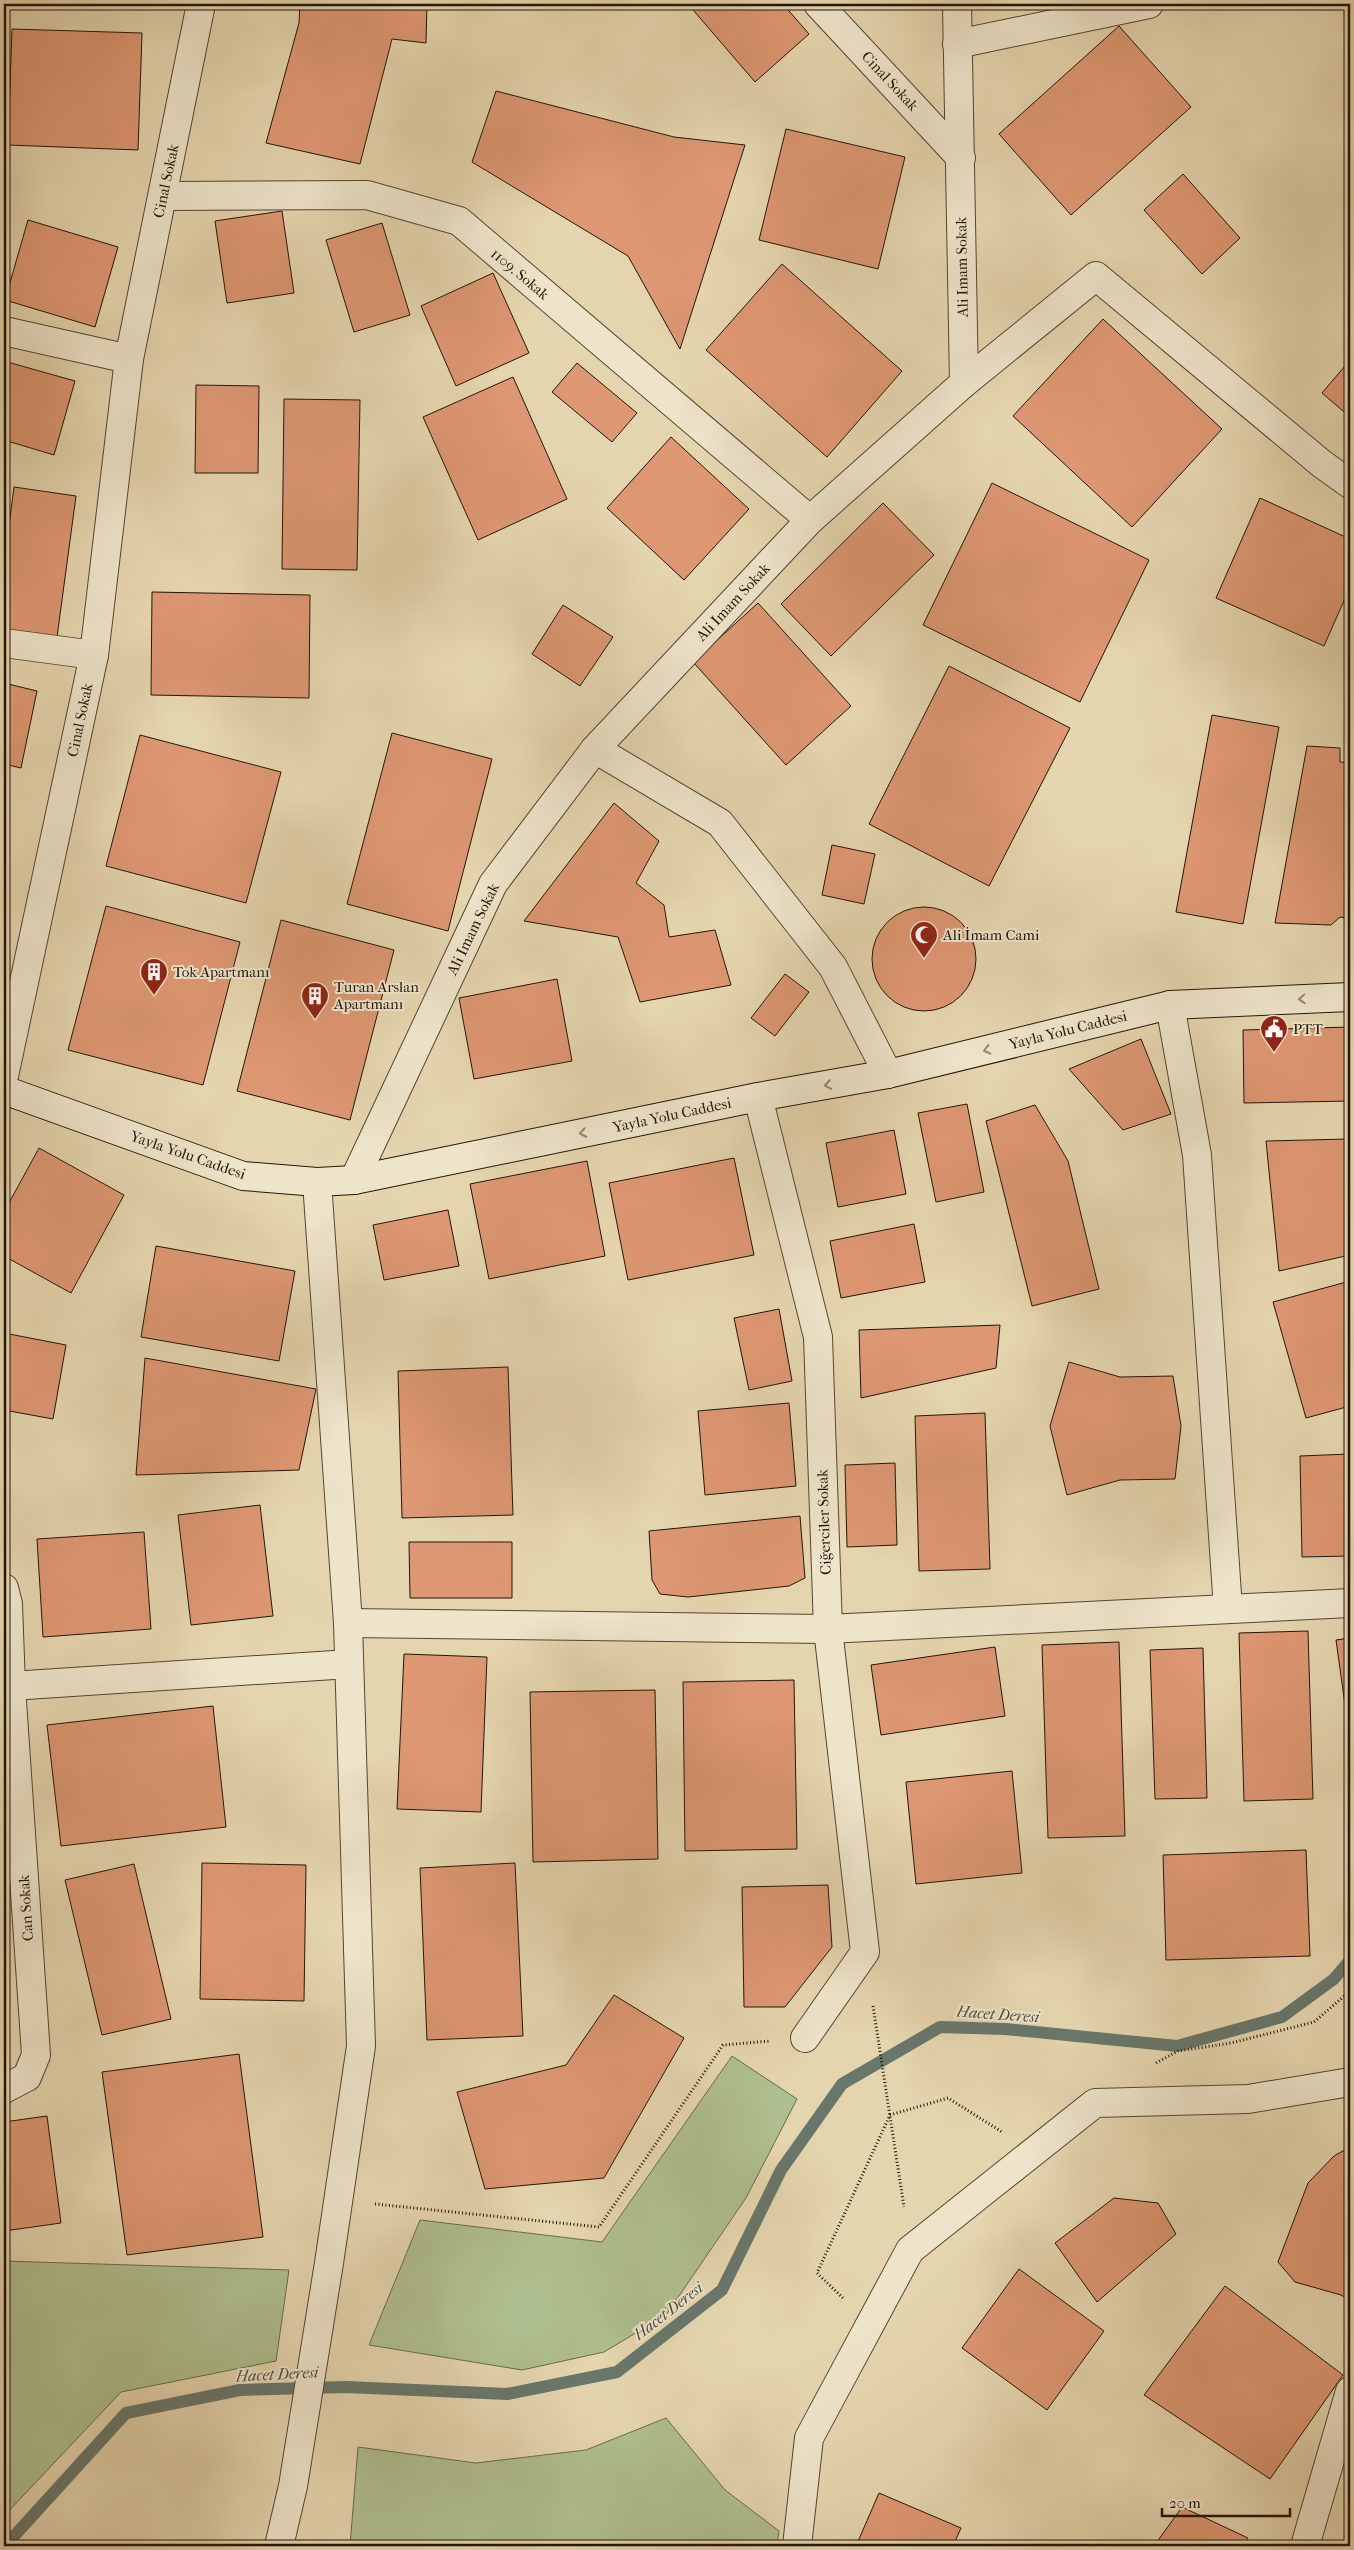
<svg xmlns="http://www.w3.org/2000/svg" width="1354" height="2550" font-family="'IM FELL French Canon',serif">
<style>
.green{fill:#afbe8e;stroke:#686a4c}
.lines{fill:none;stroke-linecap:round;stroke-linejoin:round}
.stream{stroke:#68776c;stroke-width:12}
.building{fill:#dd9772;stroke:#22150b}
.street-casing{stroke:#534534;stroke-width:30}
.secondary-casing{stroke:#22150b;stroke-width:30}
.path{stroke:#22150b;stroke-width:3;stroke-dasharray:1 2.5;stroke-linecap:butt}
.street{stroke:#eee4ca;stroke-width:28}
.secondary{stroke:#eee4ca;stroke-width:28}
.oneway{stroke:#928774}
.labels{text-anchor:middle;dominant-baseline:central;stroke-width:4;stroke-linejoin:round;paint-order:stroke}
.street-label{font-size:15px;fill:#22150b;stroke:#eee4ca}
.poi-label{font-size:15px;fill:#22150b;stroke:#eee4ca;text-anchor:start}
.water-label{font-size:16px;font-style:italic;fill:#4b4e43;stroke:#eee4ca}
</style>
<rect width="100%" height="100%" fill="#e5d5ae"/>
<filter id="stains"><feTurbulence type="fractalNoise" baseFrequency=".004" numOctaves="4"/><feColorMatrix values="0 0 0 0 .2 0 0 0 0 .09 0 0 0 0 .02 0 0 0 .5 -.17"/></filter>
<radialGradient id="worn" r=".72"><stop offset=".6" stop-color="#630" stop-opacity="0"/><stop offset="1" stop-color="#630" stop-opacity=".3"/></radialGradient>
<g class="green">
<path d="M732 2056 797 2099 746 2198 666 2315 604 2352 522 2370 369 2345 420 2220 602 2242Z"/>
<path d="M4 2261 289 2270 276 2361 121 2392 4 2516Z"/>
<path d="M666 2418 725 2490 779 2531 777 2546H350L358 2447 476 2463 586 2450Z"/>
</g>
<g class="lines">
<path class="stream" d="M5 2546 126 2413 240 2390 346 2387 507 2394 617 2372 722 2290 781 2170 842 2084 940 2027 1005 2029 1177 2046 1282 2017 1334 1979 1350 1960"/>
</g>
<g class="building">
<path d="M300 4H427L426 43 392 39 360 164 266 143 299 23Z"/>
<path d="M688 4H783L809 34 755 82Z"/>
<path d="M1119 26 1191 107 1071 215 999 134Z"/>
<path d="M12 29 142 33 138 150 8 145Z"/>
<path d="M496 91 674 137 745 145 680 349 628 256 472 162Z"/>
<path d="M786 129 905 157 878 269 759 240Z"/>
<path d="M1183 174 1240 238 1202 274 1144 210Z"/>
<path d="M282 211 294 293 227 303 215 221Z"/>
<path d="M28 220 118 247 95 327 5 300Z"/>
<path d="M382 223 410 315 354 332 326 240Z"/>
<path d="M782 264 902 371 827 457 706 350Z"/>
<path d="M493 273 529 353 456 386 421 306Z"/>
<path d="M1103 319 1222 429 1132 527 1013 416Z"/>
<path d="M1350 360V417L1322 393Z"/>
<path d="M4 361 75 381 54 455 4 440Z"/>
<path d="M577 363 637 413 612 442 552 392Z"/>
<path d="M513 377 567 499 478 540 423 417Z"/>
<path d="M196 385 259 386 258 473H195Z"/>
<path d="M284 399 360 400 357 570 282 569Z"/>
<path d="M671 437 749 509 684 580 607 508Z"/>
<path d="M992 483 1149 560 1080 702 923 625Z"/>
<path d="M14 487 76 496 57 637 4 630V564Z"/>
<path d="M1260 498 1350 539V587L1324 646 1216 598Z"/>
<path d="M883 503 934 555 831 656 781 604Z"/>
<path d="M152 592 310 595 309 698 151 695Z"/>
<path d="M758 603 851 706 786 765 693 662Z"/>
<path d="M563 605 613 637 580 686 532 654Z"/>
<path d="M949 666 1070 728 989 886 869 824Z"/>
<path d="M4 683 37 691 21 768 4 764Z"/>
<path d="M1212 715 1279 727 1243 924 1176 912Z"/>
<path d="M392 733 492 759 448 931 347 904Z"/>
<path d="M140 735 281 772 246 903 106 866Z"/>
<path d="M1307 746 1340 748V762L1350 763V919L1340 917 1331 925 1275 923Z"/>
<path d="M614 803 659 841 636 883 664 905 669 937 715 930 731 985 640 1002 618 937 524 921Z"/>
<path d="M832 845 875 854 864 904 822 895Z"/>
<path d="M106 906 240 942 203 1085 68 1050Z"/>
<circle cx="924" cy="959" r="52"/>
<path d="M281 920 394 950 350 1120 237 1091Z"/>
<path d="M785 974 809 992 775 1036 751 1018Z"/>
<path d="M557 979 572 1061 474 1079 459 998Z"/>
<path d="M1350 1027V1101L1244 1103 1243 1030Z"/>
<path d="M1141 1039 1171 1114 1123 1130 1069 1069Z"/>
<path d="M967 1104 984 1192 936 1202 918 1113Z"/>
<path d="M1035 1105 1068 1161 1099 1289 1032 1306 986 1121Z"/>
<path d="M894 1130 906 1194 838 1207 826 1143Z"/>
<path d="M1350 1139V1255L1279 1271 1266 1141Z"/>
<path d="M39 1148 124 1195 71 1293 4 1256V1212Z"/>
<path d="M734 1158 754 1255 628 1280 609 1183Z"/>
<path d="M587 1161 605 1256 489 1279 470 1184Z"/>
<path d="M448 1210 459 1266 384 1280 373 1225Z"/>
<path d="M914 1224 925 1282 841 1298 830 1241Z"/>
<path d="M156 1246 295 1271 279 1361 141 1337Z"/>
<path d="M1350 1281V1406L1306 1418 1273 1302Z"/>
<path d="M779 1309 792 1381 749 1390 734 1318Z"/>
<path d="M1000 1325 996 1368 861 1398 859 1330Z"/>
<path d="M4 1333 66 1345 53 1419 4 1410Z"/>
<path d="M145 1358 316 1389 299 1470 136 1475Z"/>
<path d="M1069 1362 1120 1377 1173 1376 1181 1426 1175 1479 1120 1480 1067 1495 1050 1426Z"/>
<path d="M508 1367 513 1515 402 1518 398 1371Z"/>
<path d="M789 1403 796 1486 705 1495 698 1411Z"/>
<path d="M985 1413 990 1569 919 1571 915 1416Z"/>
<path d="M1350 1454V1556L1302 1557 1300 1456Z"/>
<path d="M895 1463 897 1545 847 1547 845 1465Z"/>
<path d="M260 1505 273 1616 191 1625 178 1515Z"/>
<path d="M800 1516 805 1578 789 1586 688 1597 660 1594 652 1580 649 1531Z"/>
<path d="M144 1532 151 1629 43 1637 37 1539Z"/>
<path d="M409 1542H512V1598H410Z"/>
<path d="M1308 1631 1313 1799 1244 1801 1239 1633Z"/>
<path d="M1350 1638V1741L1336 1640Z"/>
<path d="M1119 1642 1125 1836 1048 1838 1042 1645Z"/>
<path d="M995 1647 1005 1716 881 1735 871 1665Z"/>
<path d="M1203 1648 1207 1798 1155 1799 1150 1650Z"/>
<path d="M404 1654 487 1657 481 1812 397 1809Z"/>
<path d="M794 1680 797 1849 685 1851 683 1682Z"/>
<path d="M655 1690 658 1859 533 1862 530 1692Z"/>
<path d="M213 1706 226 1827 61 1846 47 1725Z"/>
<path d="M1012 1771 1022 1873 916 1884 906 1782Z"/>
<path d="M1306 1850 1310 1956 1166 1960 1163 1855Z"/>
<path d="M202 1863 306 1865 304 2001 200 1999Z"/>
<path d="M515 1863 523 2036 427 2040 420 1868Z"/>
<path d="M134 1864 171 2019 102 2035 65 1880Z"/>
<path d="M828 1885 832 1947 785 2007H744L742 1887Z"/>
<path d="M614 1995 684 2038 604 2178 485 2189 457 2092 566 2065Z"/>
<path d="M239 2054 263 2237 127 2255 102 2072Z"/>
<path d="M47 2116 61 2223 4 2231V2122Z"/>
<path d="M1350 2147V2300L1341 2295 1295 2282 1278 2262 1308 2183 1334 2156Z"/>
<path d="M1114 2198 1158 2203 1176 2234 1097 2302 1055 2243Z"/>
<path d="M1019 2269 1104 2331 1047 2410 962 2348Z"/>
<path d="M1225 2286 1343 2375 1270 2479 1144 2395Z"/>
<path d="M879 2493 961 2528 953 2546H856Z"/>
<path d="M1182 2507 1248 2538 1244 2546H1154Z"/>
</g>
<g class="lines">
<defs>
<g id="street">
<path d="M818 4 961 158"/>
<path d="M957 44 1149 4"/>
<path d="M163 196 367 195 459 221 810 520"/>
<path d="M4 331 129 359"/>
<path d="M964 383 1096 276 1322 464 1350 484"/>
<path d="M4 643 94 655"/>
<path d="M595 749 720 823 833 967 888 1074"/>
<path d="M1170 1005 1197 1155 1228 1609"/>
<path d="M4 1076 94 655 129 359 201 4"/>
<path d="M758 1097 818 1337 828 1629 865 1952 805 2038"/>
<path d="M354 1180 493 884 595 749 810 520 964 383 957 4"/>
<path d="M4 1588 8 1604 11 1686 36 2055 27 2077 4 2089"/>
<path d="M348 1623 828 1629 1350 1603"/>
<path d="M11 1686 349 1664"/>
<path d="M279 2546 293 2486 329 2263 361 2046 348 1623 317 1182"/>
<path d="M797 2546 809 2438 910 2250 1095 2103 1248 2099 1350 2082"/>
<path d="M1305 2546 1350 2391"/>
</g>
<path id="secondary" d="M4 1090 243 1176 317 1182 354 1180 758 1097 888 1074 1170 1005 1350 997"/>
</defs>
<use href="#street" class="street-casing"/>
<use href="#secondary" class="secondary-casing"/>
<g class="path">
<path d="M873 2006 904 2207"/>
<path d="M1156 2063 1178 2051 1231 2043 1314 2022 1350 1991"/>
<path d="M375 2204 599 2227 723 2045 770 2041"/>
<path d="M843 2298 817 2273 890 2115 948 2098 1002 2132"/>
</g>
<use href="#street" class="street"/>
<use href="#secondary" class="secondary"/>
</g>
<defs><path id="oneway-chevron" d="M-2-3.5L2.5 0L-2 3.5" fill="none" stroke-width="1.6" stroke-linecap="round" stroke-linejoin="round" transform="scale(1.25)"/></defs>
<g class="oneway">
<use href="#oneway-chevron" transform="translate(1302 999) rotate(177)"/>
<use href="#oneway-chevron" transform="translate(987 1050) rotate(166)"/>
<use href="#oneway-chevron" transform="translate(828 1085) rotate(170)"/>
<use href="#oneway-chevron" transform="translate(583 1133) rotate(168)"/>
</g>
<defs>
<symbol id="mosque-pin" viewBox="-11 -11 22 30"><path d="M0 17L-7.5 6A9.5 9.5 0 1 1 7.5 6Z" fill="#8f2418" stroke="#eee4ca"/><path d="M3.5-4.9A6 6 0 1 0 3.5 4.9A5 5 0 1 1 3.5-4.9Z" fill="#fff"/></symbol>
<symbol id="building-pin" viewBox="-11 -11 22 30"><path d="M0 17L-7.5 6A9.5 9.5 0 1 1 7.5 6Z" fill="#8f2418" stroke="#eee4ca"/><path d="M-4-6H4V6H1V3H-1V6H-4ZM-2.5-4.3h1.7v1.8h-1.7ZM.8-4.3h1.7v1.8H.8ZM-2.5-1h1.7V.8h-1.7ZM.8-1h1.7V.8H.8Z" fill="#fff"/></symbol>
<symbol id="civic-pin" viewBox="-11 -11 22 30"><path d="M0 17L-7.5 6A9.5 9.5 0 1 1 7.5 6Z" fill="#8f2418" stroke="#eee4ca"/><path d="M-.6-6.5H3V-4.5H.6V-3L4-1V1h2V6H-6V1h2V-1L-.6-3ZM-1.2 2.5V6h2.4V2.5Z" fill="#fff"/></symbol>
</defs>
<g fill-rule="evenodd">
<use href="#mosque-pin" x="908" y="919" width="32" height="43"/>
<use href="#building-pin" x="138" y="956" width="32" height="43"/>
<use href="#building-pin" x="299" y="980" width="32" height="43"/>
<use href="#civic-pin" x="1258" y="1013" width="32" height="43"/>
</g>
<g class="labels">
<g class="street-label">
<text transform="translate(890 81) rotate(47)">Cinal Sokak</text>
<text transform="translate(166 181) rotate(-78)">Cinal Sokak</text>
<text transform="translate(962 267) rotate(-91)">Ali Imam Sokak</text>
<text transform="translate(520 274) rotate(40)">1109. Sokak</text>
<text transform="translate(733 602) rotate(-47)">Ali Imam Sokak</text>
<text transform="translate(80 720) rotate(-78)">Cinal Sokak</text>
<text transform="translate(473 929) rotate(-64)">Ali Imam Sokak</text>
<text transform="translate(1068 1030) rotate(-14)">Yayla Yolu Caddesi</text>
<text transform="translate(672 1115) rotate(-12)">Yayla Yolu Caddesi</text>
<text transform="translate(188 1155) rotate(19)">Yayla Yolu Caddesi</text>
<text transform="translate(824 1522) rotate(-92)">Ciğerciler Sokak</text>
<text transform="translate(26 1908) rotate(-94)">Can Sokak</text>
</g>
<g class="poi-label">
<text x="943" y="935">Ali İmam Cami</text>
<text x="173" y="972">Tok Apartmanı</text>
<text x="334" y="987">Turan Arslan<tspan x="334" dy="17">Apartmanı</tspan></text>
<text x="1293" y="1029">PTT</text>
</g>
<g class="water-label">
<text transform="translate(998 2014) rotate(4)">Hacet Deresi</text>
<text transform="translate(668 2311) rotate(-38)">Hacet Deresi</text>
<text transform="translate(277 2374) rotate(-3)">Hacet Deresi</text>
</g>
</g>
<rect width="1354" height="2550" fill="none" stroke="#e5d5ae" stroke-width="20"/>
<rect x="5" y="5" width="1344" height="2540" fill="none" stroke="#22150b" stroke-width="2.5"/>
<rect x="10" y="10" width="1334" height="2530" fill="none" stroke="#22150b"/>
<path d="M1162 2508v8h128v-8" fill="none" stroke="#22150b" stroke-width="2.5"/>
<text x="1169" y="2508" font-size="15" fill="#22150b" stroke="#eee4ca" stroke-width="4" paint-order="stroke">20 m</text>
<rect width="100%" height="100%" filter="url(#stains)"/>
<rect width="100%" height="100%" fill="url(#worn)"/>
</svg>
